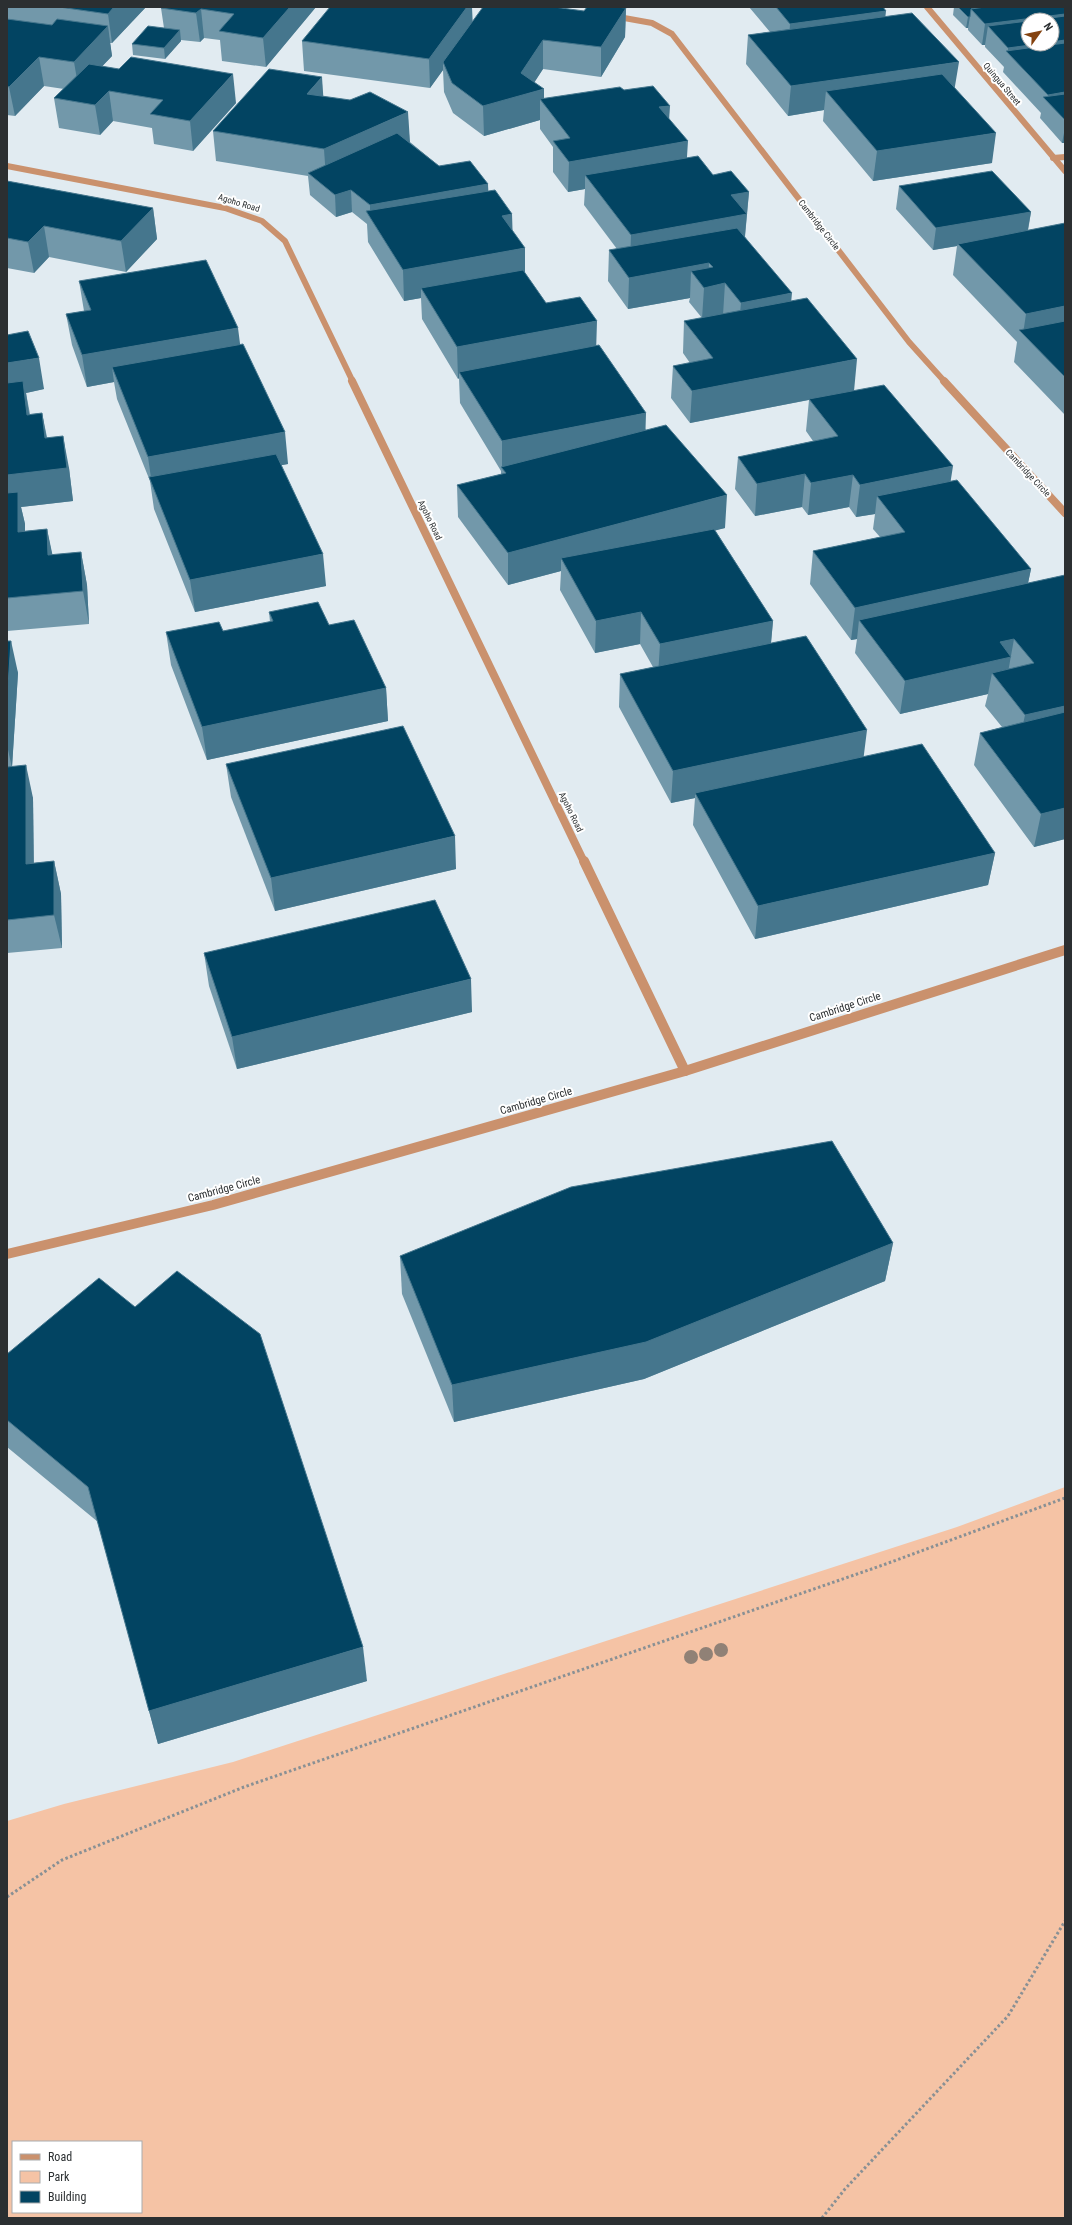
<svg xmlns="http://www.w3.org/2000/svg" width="1072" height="2225" font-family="'Roboto Condensed',sans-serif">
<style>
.green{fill:#f5c3a5;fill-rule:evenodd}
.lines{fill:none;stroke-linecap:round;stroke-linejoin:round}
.path{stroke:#899094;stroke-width:3;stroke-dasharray:2.5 2.5;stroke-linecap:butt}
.minor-far2{stroke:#ca916d;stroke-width:6}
.minor-far1{stroke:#ca916d;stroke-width:8}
.minor{stroke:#ca916d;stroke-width:10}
.tree{fill:#908176}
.wall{fill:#7298aa}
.shaded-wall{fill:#45768d}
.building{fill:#024462;stroke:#45768d}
.labels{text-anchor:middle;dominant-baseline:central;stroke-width:4;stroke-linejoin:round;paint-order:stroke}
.far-street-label{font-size:9px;fill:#2b2f31;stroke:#fff}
.street-label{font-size:11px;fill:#2b2f31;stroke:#fff}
</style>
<rect width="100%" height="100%" fill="#e1ebf1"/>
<path class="green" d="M1065 1487V2218H7V1821L64 1804 233 1762 957 1527ZM13 2142H141V2212H13Z"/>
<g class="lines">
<g class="path">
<path d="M7 1897 62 1860 244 1787 883 1565 1065 1498"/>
<path d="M822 2218 845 2189 1008 2016 1065 1921"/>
</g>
<g class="minor-far2">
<path d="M927 7 1065 171"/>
<path d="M613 16 652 23 672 34 909 342 945 382"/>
<path d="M1053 158 1065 157"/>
<path d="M7 166 225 208 262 221 285 241 353 382"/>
</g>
<g class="minor-far1">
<path d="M352 381 584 862"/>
<path d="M944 381 1065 513"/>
</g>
<g class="minor">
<path d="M584 861 685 1071"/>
<path d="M7 1254 213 1205 685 1071 1065 950"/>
</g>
</g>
<g class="tree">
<circle cx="721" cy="1650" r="7"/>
<circle cx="706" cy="1654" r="7"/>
<circle cx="691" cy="1657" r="7"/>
</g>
<g class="wall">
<path d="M7 7H146L112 43H110L112 56 102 66 236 103 193 151 154 144 152 128 113 121 100 135 59 128 54 98 64 89 44 86 15 116 7 115Z"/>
<path d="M162 7H316L266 67 222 61 220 40 204 38 200 42 181 40V41L165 59 133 55 132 44 164 28 161 8Z"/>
<path d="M472 7V22L584 11 626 8 625 37 601 77 543 69 534 82 544 99 624 90 669 120 687 158 713 175 749 192 745 237 854 391 951 481 1031 569 1028 583 1065 575V839L1034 847 974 765 980 733 1002 727 985 706 988 694 900 714 855 653 857 639 851 640 810 584 813 551 880 537 873 529 875 514 856 517 849 507 808 515 802 507 755 516 735 489 738 457 813 441 806 431 809 400 690 423 671 398 673 366 690 363 683 353 684 321 702 318 689 302 690 298 628 309 608 281 609 250 617 249 584 205 585 189 568 192 553 172V147L540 129V120L484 136 453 113 444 92 443 70 430 88 304 71 302 41Z"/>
<path d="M749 7H883L885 16 955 89 992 163 873 181 823 121 824 110 788 116 746 64 748 35 770 32Z"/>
<path d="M954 7H1065V143H1062L1040 118 1041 113 1003 72 1004 67 985 47V45H982L968 30V28H966L953 15Z"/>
<path d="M323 96 410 142 439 166 488 184V191L512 214V230L525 273 546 303 597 346 646 430 725 528 715 530 773 621 771 643 863 756 995 853 988 885 755 939 693 825 695 798 671 803 619 707 620 674 653 667 640 644 595 653 560 590 561 571 508 585 458 517 457 485 501 474V471L460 403 459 378 458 379 422 319 421 298 404 301 368 242 367 224 352 212 336 217 310 195 308 176 216 161 213 131Z"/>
<path d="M7 181 153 208 157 239 126 272 49 257 34 273 7 268Z"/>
<path d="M899 186 1031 212 1028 231 1065 223V415L1014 362 1017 342 953 275 957 246 933 250 896 209Z"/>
<path d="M79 281 240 344 288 464 281 465 326 586 195 612 154 509 150 481 117 399 114 382 87 387 72 345 66 314 84 311Z"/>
<path d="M7 335 44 389 26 393 30 414 42 413 47 437 69 468 73 501 21 507 25 524V531L47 529 52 555 81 552 87 585 89 624 7 631Z"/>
<path d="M269 612 329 625 386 688 388 721 207 760 171 665 166 632 223 631 270 622Z"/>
<path d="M7 641 18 673 12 766 33 798 34 863 54 861 61 894 62 948 7 953Z"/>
<path d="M226 764 456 869 275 911 231 797Z"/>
<path d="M204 953 472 1012 237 1069 209 986Z"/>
<path d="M893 1243 885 1281 644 1379 454 1422 402 1294 400 1256Z"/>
<path d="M7 1354 367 1681 158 1744 98 1522 7 1447Z"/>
</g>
<g class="shaded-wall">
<path d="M114 7H146L112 43 108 14Z"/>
<path d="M290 7H316L266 67 263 38Z"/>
<path d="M467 7H472L473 29 443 62V70L430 88 429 59Z"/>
<path d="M626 8 625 37 601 77V47Z"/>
<path d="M201 9 204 38 200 42 196 13Z"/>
<path d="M886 11 883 40 788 53 790 24Z"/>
<path d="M1065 14V35L1052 20H1028V40L988 26 985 45H982L985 24Z"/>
<path d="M968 17H970L968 28H966Z"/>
<path d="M108 26 112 56 79 91 74 62Z"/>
<path d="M180 30 181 41 165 59 164 48Z"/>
<path d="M543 40V69L527 94 544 89V105L540 99V120L484 136 483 106 521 73Z"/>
<path d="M1065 40V61L1008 52V48L1038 44H1052V42Z"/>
<path d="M39 57 44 86 15 116 9 87Z"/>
<path d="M959 62 954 92 826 91 824 110 788 116 791 86Z"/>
<path d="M233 74 236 103 193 151 190 121Z"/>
<path d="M322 77 324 107 307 94Z"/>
<path d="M109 91 113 121 100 135 95 105Z"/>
<path d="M1065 92V113L1047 100 1048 95Z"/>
<path d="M670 106 668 136 659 107Z"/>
<path d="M408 112 410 142 326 179 324 149Z"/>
<path d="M1065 128V143H1062Z"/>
<path d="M996 133 992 163 873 181 877 151Z"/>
<path d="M688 141 686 172 585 175V189L568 192 569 162Z"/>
<path d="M488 184 489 206 370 218V205Z"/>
<path d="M351 190 352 212 336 217 335 195Z"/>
<path d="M749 192 744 245 630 266 631 235 731 195Z"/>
<path d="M153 208 157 239 126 272 121 241Z"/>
<path d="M1031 212 1027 234 958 244 957 246 933 250 936 228Z"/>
<path d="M512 214 513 245 502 216Z"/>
<path d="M44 226 49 257 34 273 28 242Z"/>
<path d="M525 248V279L421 288V298L404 301 403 270Z"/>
<path d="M709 263 708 287 725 283 723 315 702 319 704 288 691 271 690 298 628 309 629 278Z"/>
<path d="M792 293 789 324 738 334 741 303Z"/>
<path d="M1065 306V336L1023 334 1026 314Z"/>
<path d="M597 321 596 353 459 372V378L458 379 457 347Z"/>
<path d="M238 328 242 359 112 367 114 382 87 387 82 355Z"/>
<path d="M39 358 44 389 26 393 29 413 33 447 7 396V363Z"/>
<path d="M857 359 854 391 690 423 692 391Z"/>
<path d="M42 413 48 445 45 438Z"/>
<path d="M646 413 645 445 502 468V441Z"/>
<path d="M285 432 288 464 154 489 152 485 148 457Z"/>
<path d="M63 436 69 468 73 501 21 507 25 524V564L7 508V475Z"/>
<path d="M953 466 948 498 877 496 875 514 856 517 860 485Z"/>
<path d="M805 474 802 507 755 516 757 484Z"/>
<path d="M853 475 849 507 808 515 811 483Z"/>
<path d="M727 495 725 528 567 569 561 558V571L508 585V553Z"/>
<path d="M47 529 54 562 48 555Z"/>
<path d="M81 552 87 585 89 624 83 591Z"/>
<path d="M323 554 326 586 195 612 190 580Z"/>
<path d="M1031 569 1024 602 859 620 857 639 851 640 855 608Z"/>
<path d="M641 612 640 644 595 653 596 621Z"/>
<path d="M773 621 770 653 658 676 660 644Z"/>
<path d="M1014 639 1005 689 992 673 988 694 900 714 905 681 1000 642Z"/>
<path d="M11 641 18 673 12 768 7 745V701Z"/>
<path d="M386 688 388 721 207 760 202 727Z"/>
<path d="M1065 706V737L1018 748 1025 715Z"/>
<path d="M867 730 863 762 695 793V798L671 803 673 771Z"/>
<path d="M26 765 33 798 34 897 26 864Z"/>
<path d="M1065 808V839L1034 847 1041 814Z"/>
<path d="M455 836 456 869 275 911 271 878Z"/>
<path d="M995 853 988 885 755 939 758 906Z"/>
<path d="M54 861 61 894 62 948 54 915Z"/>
<path d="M471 979 472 1012 237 1069 232 1037Z"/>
<path d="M893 1243 885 1281 644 1379 454 1422 452 1385Z"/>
<path d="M363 1647 367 1681 158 1744 149 1711Z"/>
</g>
<g class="building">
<path d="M59 7H114L108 14Z"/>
<path d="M162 7H290L263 38 219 31 234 14 201 9 196 13 161 8Z"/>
<path d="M330 7H467L429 59 302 41Z"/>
<path d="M483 7H554L584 11 587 7H616L626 8 601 47 543 40 521 73 544 89 483 106 452 83 443 62Z"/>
<path d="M776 7H883L886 11 790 24Z"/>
<path d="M958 7H985L971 9 970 17H968Z"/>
<path d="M985 7H1065V14L985 24 971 9Z"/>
<path d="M912 13 959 62 791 86 748 35Z"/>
<path d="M1065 16V40L1052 42V20H1036Z"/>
<path d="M7 19 52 25 57 19 108 26 74 62 39 57 9 87 7 86Z"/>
<path d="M1028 21V44H1038L1008 48 988 26Z"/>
<path d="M148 26 180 30 164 48 132 44Z"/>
<path d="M1065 43V92L1048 95 1006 51Z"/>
<path d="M131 57 233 74 190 121 150 114 163 100 109 91 95 105 54 98 89 64 119 69Z"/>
<path d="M269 69 322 77 307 94 350 100 370 92 408 112 324 149 213 131Z"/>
<path d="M942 74 996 133 877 151 826 91Z"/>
<path d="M653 86 670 106 659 107 688 141 569 162 553 141 570 138 540 99 620 87 624 90Z"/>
<path d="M1065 94V120L1043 97Z"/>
<path d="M397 133 439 166 470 161 488 184 370 205 351 190 335 195 308 173Z"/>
<path d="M698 156 713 175 731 171 749 192 731 195 747 214 631 235 585 175Z"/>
<path d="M992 171 1031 212 936 228 899 186Z"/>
<path d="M7 181 153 208 121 241 44 226 28 242 7 238Z"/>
<path d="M495 190 512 214 502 216 525 248 403 270 366 211Z"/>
<path d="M1065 223V306L1026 314 958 244Z"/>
<path d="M737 228 792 293 741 303 725 283 704 288 691 271 713 267 709 263 629 278 609 250Z"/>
<path d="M206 260 238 328 82 355 66 314 91 310 79 281Z"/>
<path d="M523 270 546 303 580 297 597 321 457 347 421 288Z"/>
<path d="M807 298 857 359 692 391 673 366 713 358 684 321Z"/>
<path d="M1065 321V377L1019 330Z"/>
<path d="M28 331 39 358 7 363V335Z"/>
<path d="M243 344 285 432 148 457 112 367Z"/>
<path d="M599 345 646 413 502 441 459 372Z"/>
<path d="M23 381 27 415 42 413 45 438 63 436 67 468 7 475V383Z"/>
<path d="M884 385 953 466 860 485 853 475 811 483 805 474 757 484 738 457 838 436 809 399Z"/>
<path d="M666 425 727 495 508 553 457 485 506 473 501 467Z"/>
<path d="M276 454 323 554 190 580 149 477Z"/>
<path d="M957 480 1031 569 855 608 813 551 905 532 877 496Z"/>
<path d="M18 492V532L47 529 48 555 81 552 83 591 7 598V493Z"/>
<path d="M714 529 773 621 660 644 641 612 596 621 561 558Z"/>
<path d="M1065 575V706L1025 715 992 673 1034 663 1014 639 1000 642 1011 657 905 681 859 620Z"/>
<path d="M318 602 329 625 354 620 386 688 202 727 166 632 219 622 223 631 273 621 269 612Z"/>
<path d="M806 636 867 730 673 771 620 674Z"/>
<path d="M7 641H11L7 701Z"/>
<path d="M1065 712V808L1041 814 980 733Z"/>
<path d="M403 726 455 836 271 878 226 764Z"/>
<path d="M922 744 995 853 758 906 695 793Z"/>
<path d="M26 765V864L54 861V915L7 920V767Z"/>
<path d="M435 900 471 979 232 1037 204 953Z"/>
<path d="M832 1141 893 1243 646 1342 452 1385 400 1256 571 1187Z"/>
<path d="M177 1271 260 1334 363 1647 149 1711 88 1487 7 1420V1354L99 1278 135 1307Z"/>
</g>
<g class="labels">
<g class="far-street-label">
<text transform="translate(1002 84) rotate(50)">Quingua Street</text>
<text transform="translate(239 203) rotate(17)">Agoho Road</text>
<text transform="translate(819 225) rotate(52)">Cambridge Circle</text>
<text transform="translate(1028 473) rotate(47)">Cambridge Circle</text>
<text transform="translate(430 520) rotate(64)">Agoho Road</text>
<text transform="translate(571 812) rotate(64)">Agoho Road</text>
</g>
<g class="street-label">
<text transform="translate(845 1007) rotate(-18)">Cambridge Circle</text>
<text transform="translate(536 1101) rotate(-16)">Cambridge Circle</text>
<text transform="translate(224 1189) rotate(-15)">Cambridge Circle</text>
</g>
</g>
<rect width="1072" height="2225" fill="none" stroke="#2b2f31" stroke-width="16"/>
<rect x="12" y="2141" width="130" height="72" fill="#ffffff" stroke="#aaacad"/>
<rect x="20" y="2154" width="20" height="6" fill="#ca916d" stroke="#aaacad"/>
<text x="48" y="2161" font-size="12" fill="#2b2f31">Road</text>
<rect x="20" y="2171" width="20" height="12" fill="#f5c3a5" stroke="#aaacad"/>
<text x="48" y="2181" font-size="12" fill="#2b2f31">Park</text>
<rect x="20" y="2191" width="20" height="12" fill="#024462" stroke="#aaacad"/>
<text x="48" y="2201" font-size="12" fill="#2b2f31">Building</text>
<g transform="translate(1040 32) rotate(57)"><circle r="19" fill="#ffffff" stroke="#aaacad"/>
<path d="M0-3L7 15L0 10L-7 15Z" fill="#84420f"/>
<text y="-6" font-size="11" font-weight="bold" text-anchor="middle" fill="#2b2f31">N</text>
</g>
</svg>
